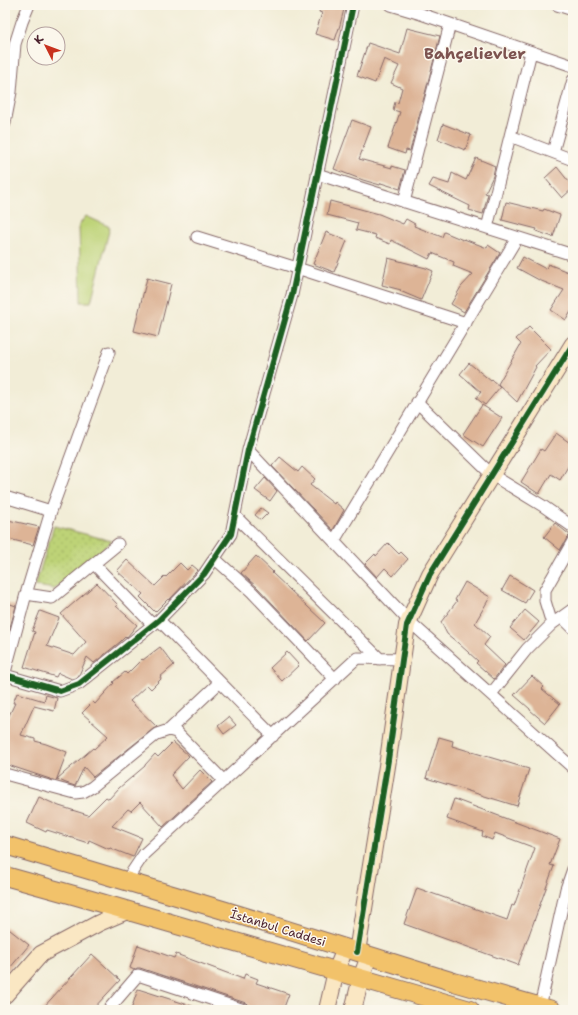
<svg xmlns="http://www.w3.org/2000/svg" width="578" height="1015" font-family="'Shantell Sans',sans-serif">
<defs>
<pattern id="park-dots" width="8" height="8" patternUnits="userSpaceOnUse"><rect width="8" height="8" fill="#bdd377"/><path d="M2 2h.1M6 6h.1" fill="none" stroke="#a4b567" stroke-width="1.8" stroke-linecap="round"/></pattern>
</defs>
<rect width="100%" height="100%" fill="#fbf7ec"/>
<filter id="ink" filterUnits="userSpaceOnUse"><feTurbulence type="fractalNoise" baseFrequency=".025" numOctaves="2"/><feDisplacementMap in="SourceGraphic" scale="8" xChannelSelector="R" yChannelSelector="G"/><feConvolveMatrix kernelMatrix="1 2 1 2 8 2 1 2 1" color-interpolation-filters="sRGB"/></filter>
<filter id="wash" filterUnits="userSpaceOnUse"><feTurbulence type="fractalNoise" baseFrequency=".012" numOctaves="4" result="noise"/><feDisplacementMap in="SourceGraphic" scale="16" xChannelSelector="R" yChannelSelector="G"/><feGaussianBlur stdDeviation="0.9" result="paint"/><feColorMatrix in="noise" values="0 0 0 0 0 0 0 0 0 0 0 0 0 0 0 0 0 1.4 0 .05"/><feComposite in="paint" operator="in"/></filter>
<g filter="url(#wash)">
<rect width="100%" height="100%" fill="#f2edd7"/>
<path fill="#bdd377" stroke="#847951" d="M86 216 110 227 91 302H81L79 225Z"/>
<path fill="url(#park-dots)" stroke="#847951" d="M54 526 112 541 55 589 35 586Z"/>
<g id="blocks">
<path fill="#ddb496" d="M321 5H345L340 25 335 40 315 34 322 13 319 12Z
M407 28 440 36 410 151 406 150 405 154 388 148 400 112 393 110 395 102 398 103 402 88 391 83 399 66 384 59 375 83 357 76 368 43 400 54Z
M352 120 371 127 359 159 392 168V166L405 170 400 189 381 183 380 185 363 180 334 169Z
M443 124 471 135 465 150 438 139Z
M476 158 495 166 493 176 485 193 488 194 483 214 469 210 470 206 429 186 433 179 449 184 452 173 466 180Z
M557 167 573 187V188L562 198 545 178Z
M330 201 379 214 403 224 406 219 415 224 414 226 442 237 444 232 463 240 464 239 487 248 488 245 500 253 464 312 451 304 461 287 473 274 453 266 454 262 432 253 429 259 391 240 390 244 375 238 376 235 356 230 358 223 327 215Z
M506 202 543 211 544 209 560 215 553 237 536 231 537 229 502 220Z
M326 232 347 241 334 272 313 264Z
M523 257 546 269 548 264 573 274V308L566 320 551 310 564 290 539 280 517 268Z
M388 258 426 268 433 271 421 300 400 291 401 290 382 285Z
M147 278 171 284 158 337 134 331Z
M529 327 551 349 535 366 536 367 517 402 498 384 521 344 516 339Z
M469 363 491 381 492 380 500 387 485 405 476 398 481 392 460 374Z
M482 405 502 418 483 447 463 434Z
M556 433 573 445V458L560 480 551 474 539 494 521 482 541 449 544 451Z
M280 457 298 472 302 467 315 479 310 485 334 504 335 502 344 510 333 530 272 466Z
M265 478 277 491 270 501 255 490Z
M261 508 268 513 261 520 255 515Z
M8 520 39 527 33 545 5 538V533Z
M555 523 570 535 567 538 560 550 544 537Z
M388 543 399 554 401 552 408 559 393 576 385 568 377 577 365 564 375 554 376 556Z
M256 556 273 572 272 573 325 623 308 641 257 587 241 573Z
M127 560 155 586 165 576 166 577 180 563 187 570 192 565 198 570 169 600 168 599 155 612 140 597 143 594 117 571Z
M510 576 533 590 525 603 502 590Z
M465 582 490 597 475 623 490 637 484 645 505 665 494 679 476 663 478 661 458 643 447 634 441 622 457 601 455 600Z
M97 583 118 605 116 606 137 625 127 637 126 636 120 642 94 663 87 657 79 675 76 678 72 679 58 673 56 677 24 667 35 632 32 631 40 611 59 618 47 646 74 655 86 642 61 614Z
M5 602 16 606 5 645Z
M525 610 539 622 524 640 510 628Z
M160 647 174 665 160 677 161 679 151 689 147 685 130 701 157 727 153 729 93 777 84 767 75 786 66 783 57 779 93 748 94 749 108 736 82 713 93 702 95 704 114 683 113 682 125 672 127 674 142 659 143 660Z
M287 652 299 665 282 681 270 668Z
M532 676 544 687 542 689 560 704 545 723 530 710V709L514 695Z
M17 693 44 701 46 695 57 698 54 711 34 706 21 735 35 739V741L46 744 67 752 56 781 5 764V724L15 703H13Z
M229 717 236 725 224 734 218 726Z
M439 737 453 741 452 746 529 769 517 806 426 778Z
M173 742 189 756 171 775 182 789 200 770 212 782 163 827 140 802 131 811 128 809 112 826 142 838 133 857 110 848 109 849 89 840 88 843 47 830 46 832 27 823 39 797 59 806 88 815 106 797 109 799 119 788 145 766V765L155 754 158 757Z
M454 799 560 839 550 865 554 866 518 965 404 924 417 888 507 920 512 905 514 906 535 848 495 833 492 840 482 836 483 832 447 819Z
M5 926 29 945 5 974Z
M138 945 174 958 176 954 243 979 245 974 258 979 256 983 289 994 283 1010H251L249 1006 246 1003 140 968H137L134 970 130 968Z
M92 954 120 980 92 1010H41Z
M138 989 198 1008V1010H131Z"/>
</g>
</g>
<g filter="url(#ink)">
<use href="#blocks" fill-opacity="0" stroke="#856767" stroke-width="1"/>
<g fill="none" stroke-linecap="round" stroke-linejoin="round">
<g stroke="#856767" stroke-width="13">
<path id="street" d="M391 5 421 14 573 66
M557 5 573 10
M5 123 11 92 15 44 22 22 29 5
M510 136 573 160
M553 152 573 80
M317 174 573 255
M404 202 450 24
M487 228 531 52
M197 237 297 268 466 323
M417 402 492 475 543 506 573 527
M248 450 409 621 573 768
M5 497 51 511
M235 516 380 659
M334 541C394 440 456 339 517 238
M214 558 252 592 335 679
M94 564 153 625
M26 594 52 598 118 544
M562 617 573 628
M159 620 273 736
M552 624 545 601V590L573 541
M5 672 26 594 51 511 109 352
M5 675 60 691 79 684 159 620 204 574 231 534 248 450 292 295 353 5
M491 694 527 649 552 624 573 609
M169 730 220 682
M5 774 75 793 83 792 92 787 157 734 169 730 176 732 224 781
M126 881 144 854 357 658 402 659
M540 1007 566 889 573 869
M108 1010 138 975 244 1010"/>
</g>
<g stroke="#856767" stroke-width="18">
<path id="secondary" d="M357 952 388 760 407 625 430 574 573 344
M5 995 41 954 99 923 127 911
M327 1010 336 971 345 949
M353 1010 361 978 369 956"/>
</g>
<g stroke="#856767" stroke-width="20">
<path id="primary" d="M5 845 223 910 454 982 552 1010
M5 876 77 896 470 1010"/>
</g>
<use href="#street" stroke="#fff" stroke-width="11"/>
<use href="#secondary" stroke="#fae7c3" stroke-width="16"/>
<use href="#primary" stroke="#f2c26a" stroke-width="18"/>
<g stroke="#fbf7ec" stroke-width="8">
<path id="cycleway" d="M5 675 60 691 79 684 159 620 204 574 231 534 248 450 292 295 353 5
M357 952 388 760 407 625 430 574 573 344"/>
</g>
<use href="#cycleway" stroke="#1b5e20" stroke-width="6"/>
</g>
</g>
<g text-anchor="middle" stroke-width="3" stroke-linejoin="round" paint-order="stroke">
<g font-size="12" fill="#4a1f2b" stroke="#fbf7ec">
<text transform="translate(278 928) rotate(17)" y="4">İstanbul Caddesi</text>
</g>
<g font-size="16" font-weight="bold" fill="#7d5350" stroke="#fbf7ec">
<text x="475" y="59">Bahçelievler</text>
</g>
</g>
<rect width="578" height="1015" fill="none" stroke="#fbf7ec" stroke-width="20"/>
<g transform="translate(46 46) rotate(312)"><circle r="19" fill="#fbf7ec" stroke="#b4a19f"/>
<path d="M0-3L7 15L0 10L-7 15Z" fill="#c8321e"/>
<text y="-6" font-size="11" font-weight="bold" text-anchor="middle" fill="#4a1f2b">K</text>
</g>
</svg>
